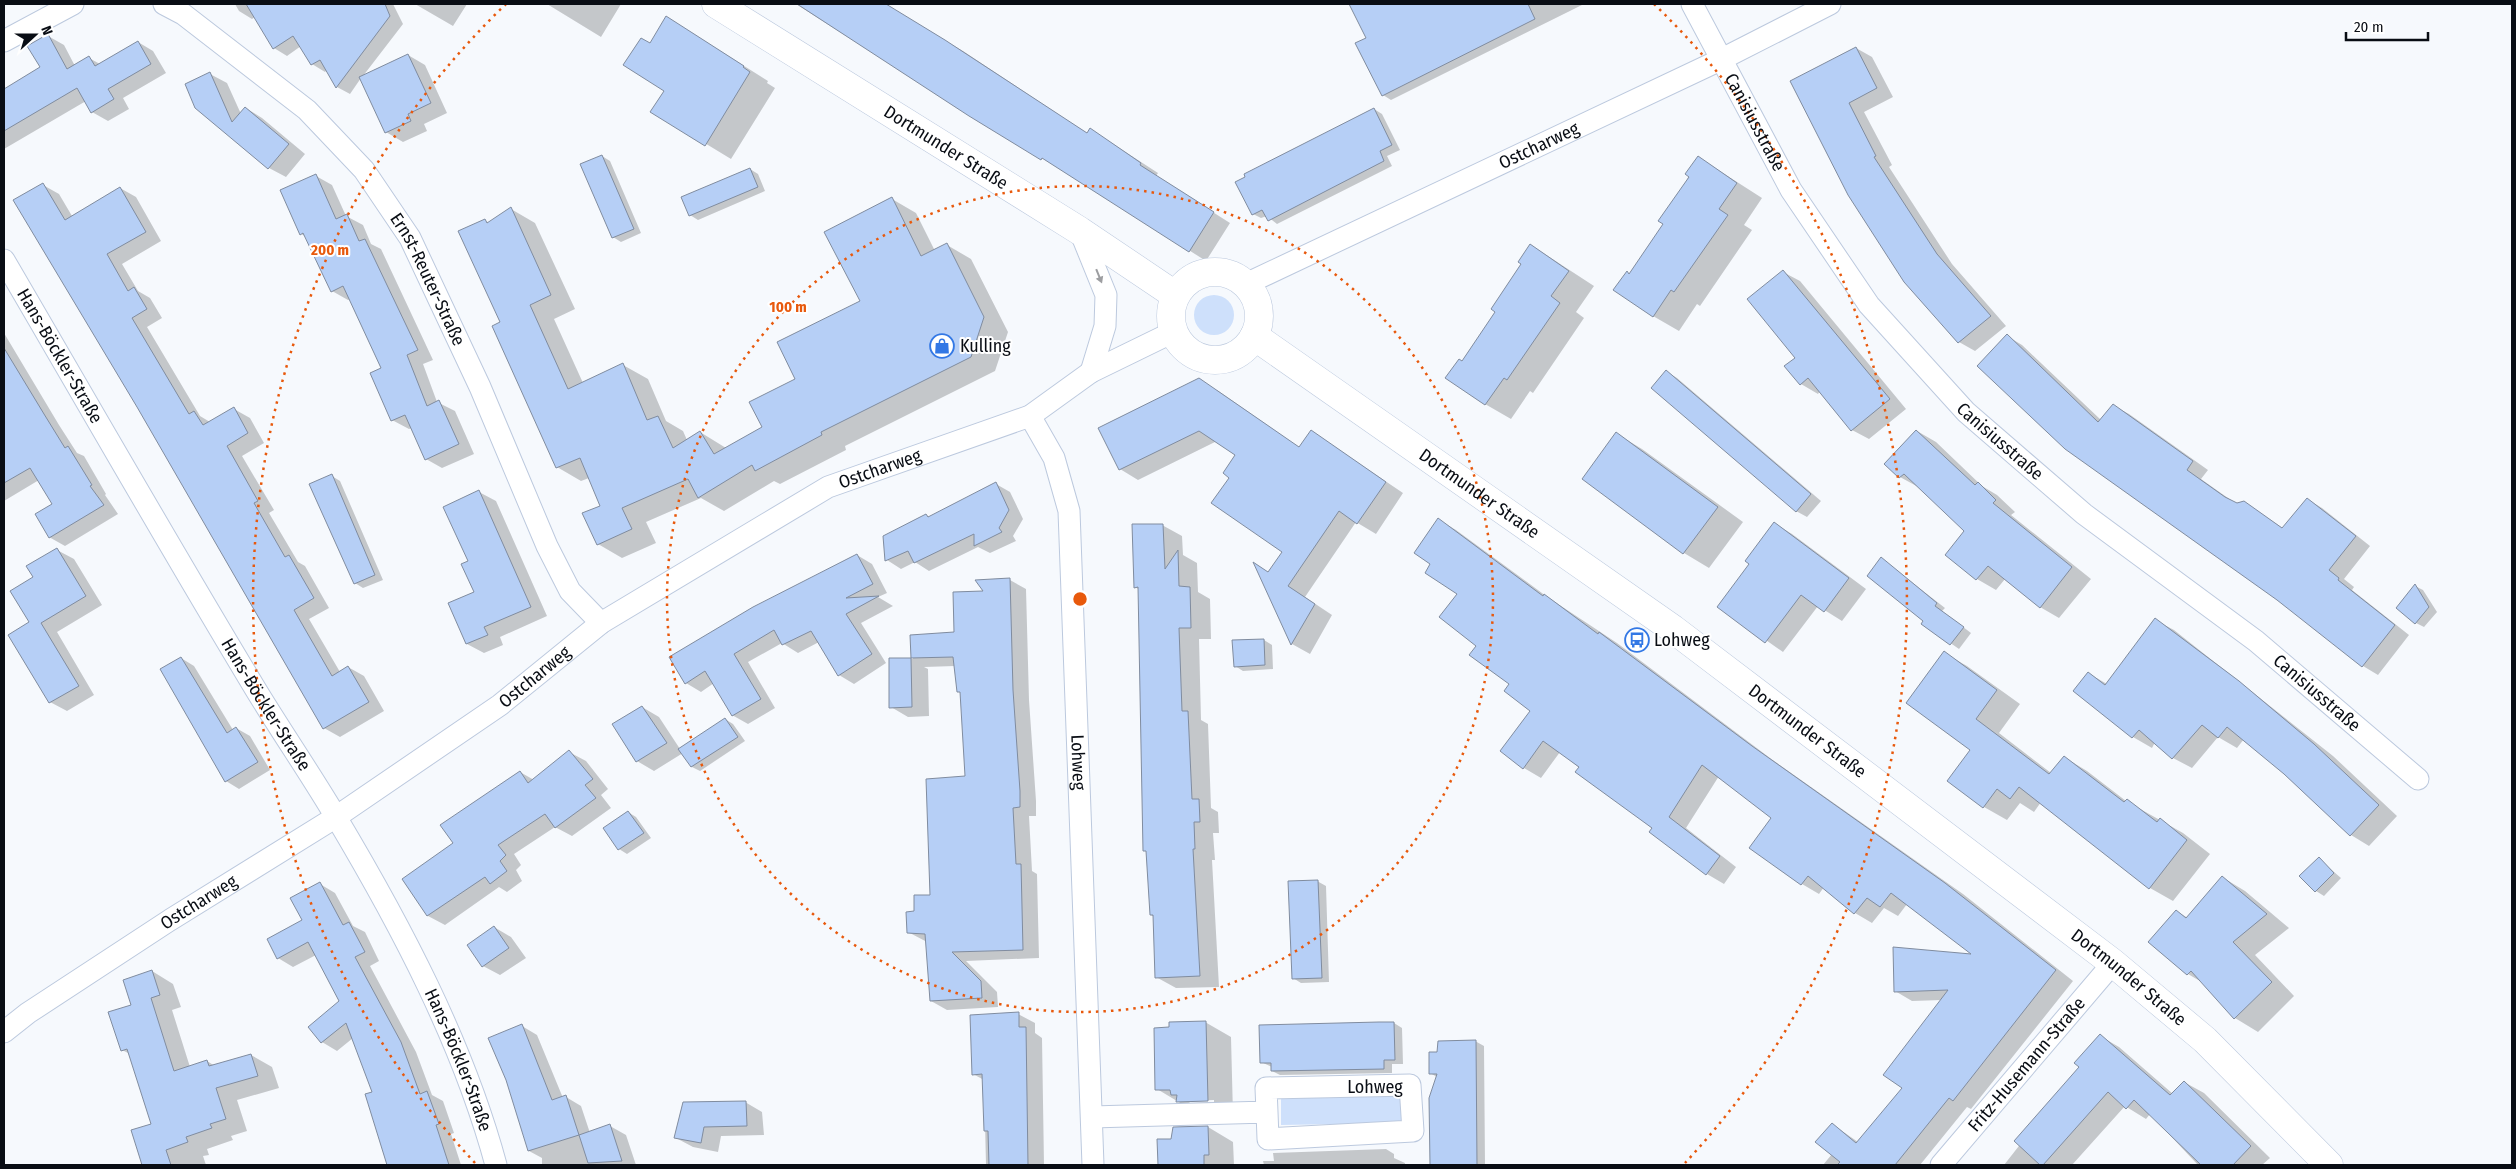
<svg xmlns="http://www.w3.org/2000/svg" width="2516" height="1169" font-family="'Fira Sans Condensed',sans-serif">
<rect width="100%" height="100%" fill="#f6f9fd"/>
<path fill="#cee0fb" d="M1194 315a20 20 0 1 1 40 0a20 20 0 1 1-40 0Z
M1402 1094 1403 1123 1281 1125V1097Z"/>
<path fill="#0003" fill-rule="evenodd" d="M235 4H393L403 24 363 76 408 55 425 65 447 113 424 124 427 131 403 142 386 132 361 78 350 94 337 87 327 70 325 72 312 64 301 46 287 56 274 48 255 17 252 19 239 11Z
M415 4H467L453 26Z
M547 4H621L601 37Z
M796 4H882L963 51 1088 134 1107 140 1158 173 1156 176 1230 223 1206 261 1059 168 970 115Z
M1351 4H1398L1402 13 1421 4H1584L1391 100 1383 95 1367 38Z
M692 33 768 81 767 83 775 88 731 159 652 111 666 90 650 45Z
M48 36 64 45 75 66 89 58 100 64 138 42 153 51 166 73 123 98 129 109 108 121 92 112 86 101 4 149V90L41 68Z
M1856 48 1872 57 1893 97 1864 112 1892 165 1889 167 1952 264 2006 326 1975 351 1959 342 1792 81Z
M210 74 227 83 241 114 246 108 262 118 305 154 286 177 269 168 196 107Z
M1374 109 1382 114 1400 150 1387 156 1392 166 1277 224 1267 216 1261 218 1253 214Z
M602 156 610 161 641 233 621 242 613 237Z
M1698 157 1762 198 1744 225 1752 230 1700 306 1697 304 1679 331 1653 316 1630 275 1665 224Z
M750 169 758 174 765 191 698 220 690 215Z
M316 176 332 185 346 216 363 225 371 244 381 249 433 360 423 364 437 402 455 411 474 454 442 468 426 459 412 428 409 429 392 420 382 369 351 299 348 300 332 291 307 237 301 234Z
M43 185 59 194 72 216 120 188 136 197 161 241 122 264 138 291 150 298 162 318 147 327 200 416 210 422 234 409 250 418 264 443 242 456 274 510 269 513 298 562 305 566 329 608 309 619 340 672 348 667 364 676 384 711 340 737 324 728Z
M892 199 916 213 935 251 947 245 971 259 1008 332 995 371 845 446 846 450 780 484 774 481 724 511 701 498 646 522 656 543 622 558 598 544 602 506 589 478 581 481 557 467 502 323 485 220 489 223 511 209 535 223 575 309 554 319 583 383 623 365 648 379 666 421 683 431 687 440 700 432 726 448 763 428 797 380 861 301Z
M1531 245 1594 286 1576 312 1584 318 1533 393 1530 391 1511 419 1485 404 1462 362 1497 312Z
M1783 272 1800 281 1906 409 1869 439 1852 430 1820 391 1818 394 1801 384Z
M4 333 59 425 77 453 84 456 106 494 105 495 118 514 65 546 49 537 54 504 39 480 4 501V461L16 454 4 433Z
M2007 336 2022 345 2101 420 2114 406 2129 414 2208 470 2201 479 2235 503 2244 502 2284 529 2307 499 2322 508 2370 546 2344 579 2354 587 2352 590 2409 635 2378 675 2363 666 2278 599Z
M1667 372 1677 378 1821 501 1807 517 1796 511Z
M1217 390 1300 448 1311 431 1403 493 1376 534 1356 522 1305 597 1332 615 1310 654 1292 644 1256 565 1269 573 1284 551 1231 477 1237 455 1217 441 1138 480 1120 469Z
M1917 431 1936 442 1982 486 1997 495 2015 512 2011 515 2091 579 2059 618 2040 607 2005 579 1996 590 1977 579 1947 555 1966 531 1920 488 1900 477 1886 464Z
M1617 434 1642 449 1743 522 1709 568 1684 553 1584 479Z
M332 476 340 481 383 580 363 588 355 583Z
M996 484 1010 492 1023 519 1013 536 1016 541 990 553 978 547 929 571 915 562 901 569 887 560 884 537 926 515 930 517Z
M479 492 496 501 547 616 500 637 503 645 484 653 467 644 450 603 475 592 470 561Z
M1439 520 1456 530 1546 596 1617 643 1770 758 1963 894 2073 981 1971 1109 1967 1107 1920 1165H1823L1832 1154V1124L1858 1142 1904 1088 1942 1000 1912 1001 1895 991 1975 955 1907 904 1898 916 1884 908 1872 923 1855 913 1824 887 1819 894 1802 884 1773 818 1719 776 1686 828 1736 867 1724 884 1707 874 1560 752 1541 778 1524 768 1532 711 1478 645 1459 594 1432 564Z
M1774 523 1792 534 1866 589 1842 621 1818 606 1783 652 1719 607 1751 563Z
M1162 525 1182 536 1183 555 1197 563 1198 592 1210 599 1211 639H1199L1201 720 1208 724 1211 808 1218 812 1219 833H1213L1215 860H1212L1219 987 1176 988 1156 977 1154 917 1151 915 1148 852 1144 850 1140 590 1135 587Z
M57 550 74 559 102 605 57 632 94 695 67 711 50 702 31 622 35 578Z
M857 555 872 564 887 593 878 597 893 606 861 623 886 663 854 684 839 675 819 642 798 653 782 643 748 662 775 708 748 724 732 715 714 683 701 692 686 683Z
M1882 559 1945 608 1942 611 1971 633 1959 649 1923 624 1925 620Z
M1010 580 1026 589 1029 700 1036 801V816H1029L1032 871 1037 874 1039 958 966 961 997 992 998 1007 947 1010 931 1001 927 942 908 932 915 913 931 896 966 777 961 693 958 691 955 666 924 667 928 669 929 716 908 717 891 707 890 660 913 659 911 636 956 634 986 592Z
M2415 586 2423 590 2437 612 2424 627 2416 623Z
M2155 620 2174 630 2333 756 2397 816 2369 846 2351 835 2285 773 2244 739 2237 748 2218 737 2192 768 2173 758 2155 742 2152 748 2133 737 2074 691 2088 673 2107 684Z
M1264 640 1272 645 1273 669 1243 671 1235 666Z
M1944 653 1967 666 2020 704 1999 733 2051 773 2064 757 2087 771 2126 801 2183 833 2210 854 2173 901 2150 888 2041 802 2034 812 2020 803 2007 820 1984 807 1972 750Z
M181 658 194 666 233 730 236 728 250 736 270 770 239 789 226 781Z
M642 707 659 717 680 749 725 719 733 724 745 741 700 771 692 767 683 753 654 771 637 761 614 725Z
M569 752 586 761 608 789 601 795 611 808 572 836 555 827 514 854 521 865 516 870 522 881 507 892 499 887 445 925 428 916 403 879 454 843 520 772 534 780Z
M628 812 636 817 651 838 627 854 619 849Z
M2319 859 2341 878 2324 896 2316 891Z
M2222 877 2245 891 2289 928 2255 955 2294 996 2258 1032 2235 1018 2205 984 2188 974 2150 942 2176 911 2188 918Z
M1317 881 1326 886 1329 982 1301 983 1293 978Z
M320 884 335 893 353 926 365 932 379 961 370 966 416 1052 432 1095 443 1101 454 1133 451 1134 461 1165H388L367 1095 374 1092 353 1038 337 1051 322 1042 310 1028 341 1002 316 955 293 967 278 958 304 921Z
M494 927 511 937 526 958 500 975 483 966Z
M152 971 173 984 181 1007 172 1010 190 1067 207 1061 215 1066 251 1055 272 1067 279 1088 237 1100 247 1131 231 1136 233 1140 207 1149 209 1155 203 1156 206 1165H144L133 1131 152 1124 130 1054 122 1050 132 1006Z
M1018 1014 1035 1023V1033L1042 1038 1044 1165H986L984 1080 973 1074Z
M1205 1022 1231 1037 1233 1115 1202 1116 1157 1089ZM1214 1100V1102L1190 1103 1188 1101Z
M1394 1023 1402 1028 1403 1064H1392V1073L1280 1075 1272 1071V1067L1261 1062Z
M522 1026 537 1035 563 1098 566 1097 581 1106 590 1133 610 1126 626 1135 636 1165H542V1158L529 1151Z
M2100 1036 2119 1047 2173 1094 2184 1082 2204 1093 2270 1158 2262 1165H2198L2150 1114 2146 1119 2125 1106 2072 1165H2004L2081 1067Z
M1475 1041 1484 1046 1485 1165H1433L1437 1077 1430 1073 1439 1053Z
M745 1102 762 1112 764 1135 721 1136 718 1152 693 1147 676 1138Z
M1208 1127 1233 1142 1234 1165H1159L1158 1140H1172Z
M1386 1149 1394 1154V1158L1405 1163V1165H1264L1263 1161H1274L1273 1153Z"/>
<path fill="#b6cff6" stroke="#808c9f" d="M246 4H385L390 16 336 88 320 60 311 65 293 36 273 49Z
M797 4H886L945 40 1087 133 1090 128 1141 163 1140 165 1214 212 1189 252 1042 158 1041 160 969 116Z
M1349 4H1528L1535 19 1382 96 1355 43 1366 38Z
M666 16 744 66 743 67 750 72 705 146 650 112 664 91 623 65 641 38 650 43Z
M48 34 67 69 89 56 95 66 138 41 151 64 108 89 114 99 91 113 77 88 4 131V89L40 67 27 46Z
M1856 47 1877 88 1849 103 1876 156 1874 157 1937 254 1991 316 1958 343 1904 282 1848 195 1790 81Z
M408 54 431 103 408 114 411 121 385 133 359 77Z
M210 72 232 122 245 107 289 144 268 169 195 108 185 84Z
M1374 108 1392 145 1380 151 1384 161 1268 221 1262 210 1252 215 1235 182 1245 177 1244 174Z
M602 155 634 229 612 238 580 164Z
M1698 156 1737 183 1719 209 1728 215 1674 292 1671 290 1653 317 1613 290 1627 271 1629 274 1663 224 1658 221 1689 177 1685 174Z
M750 168 758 187 689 216 681 197Z
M316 174 336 219 347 214 359 241 365 239 418 350 407 355 427 406 439 400 459 444 425 460 405 415 391 421 370 373 381 368 343 286 331 292 303 233 300 235 280 190Z
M43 183 65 220 120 187 146 232 107 254 128 291 134 287 147 309 132 318 189 414 194 411 203 425 234 407 248 433 227 446 258 501 254 503 285 557 289 555 314 598 294 610 332 676 348 666 369 702 323 729 137 407 13 200Z
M892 197 921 256 947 243 984 317 971 357 821 432 822 435 755 471 752 465 698 498 688 479 622 508 632 529 597 545 582 513 600 506 580 458 556 468 492 326 500 322 458 231 485 219 487 223 511 207 551 295 530 305 568 389 623 363 647 420 658 416 673 448 700 431 714 454 762 427 749 402 795 379 777 342 860 301 824 232Z
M1530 244 1569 271 1551 296 1560 303 1507 380 1504 378 1485 405 1445 378 1459 359 1462 361 1495 312 1491 309 1521 264 1518 262Z
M1783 270 1890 399 1851 431 1808 378 1800 385 1784 366 1795 358 1747 299Z
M2007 334 2098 422 2113 404 2193 461 2187 470 2225 497 2237 503 2244 501 2282 528 2307 498 2356 536 2329 570 2339 578 2338 580 2395 625 2362 667 2277 600 2065 449 1977 366Z
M4 348 44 414 65 448 68 446 92 485 90 486 104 505 49 538 35 514 52 504 30 468 4 483Z
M1666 370 1811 494 1796 512 1651 388Z
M1199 378 1299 447 1311 430 1386 482 1357 524 1339 511 1288 586 1315 604 1291 645 1253 562 1268 572 1282 552 1211 503 1229 478 1223 473 1235 455 1199 431 1119 470 1098 428Z
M1916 430 1975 485 1978 482 1996 500 1993 503 2072 567 2040 608 1988 566 1976 580 1945 555 1964 531 1904 474 1899 478 1884 464Z
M1616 432 1718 507 1683 554 1582 479Z
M332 474 375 575 354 584 309 484Z
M996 482 1009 510 999 528 1002 532 974 546V534L914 563 908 551 885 561 883 536 926 514 928 517Z
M479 490 531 607 484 627 488 635 466 644 448 603 474 592 461 564 468 561 443 507Z
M1438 518 1543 596 1544 594 1598 634 1599 632 1752 746 1945 883 2056 970 1953 1101 1949 1098 1895 1165H1837L1840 1162 1815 1142 1832 1123 1856 1143 1902 1088 1883 1075 1948 990 1894 992 1893 947 1971 954 1891 893 1880 907 1867 898 1854 914 1808 876 1801 885 1749 848 1771 818 1702 765 1669 817 1720 856 1706 875 1649 832 1652 828 1575 772 1579 767 1543 741 1523 769 1500 751 1530 711 1504 691 1509 684 1469 655 1476 646 1439 617 1457 594 1425 573 1430 564 1414 553Z
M1774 522 1849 578 1824 612 1801 595 1765 643 1717 607 1749 564 1745 561Z
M1132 524H1163L1165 569 1178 550 1179 586 1190 587 1191 628H1179L1182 711H1188L1192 799H1199L1200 822H1194L1195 849H1193L1200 976 1155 978 1153 915H1150L1146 851H1143L1138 587 1134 588Z
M57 548 86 596 41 623 79 686 49 703 8 635 29 622 10 591 33 577 26 566Z
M857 554 873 584 846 598 879 596 846 614 872 654 838 676 811 631 782 645 774 630 734 654 761 699 732 716 705 671 685 684 669 657 753 607Z
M1881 557 1937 603 1935 606 1964 627 1950 645 1921 624 1923 621 1867 576Z
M1010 578 1013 690 1020 791V807L1013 808 1016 864H1021L1023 950 952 952 981 981 982 998 930 1001 925 934 907 933 906 912 914 911V895H930L926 779 965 776 960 692H957L953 657 911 658 910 635 954 632 953 592 983 591 975 580Z
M2415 584 2429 607 2415 624 2396 608Z
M2155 618 2239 681 2314 744 2379 805 2350 836 2284 774 2227 727 2218 738 2202 725 2172 759 2139 730 2132 738 2073 691 2088 672 2105 685Z
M1264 639 1265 665 1234 667 1232 640Z
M1944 651 1997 690 1976 719 2049 774 2064 756 2124 802 2127 799 2157 822 2160 818 2187 840 2149 889 2019 787 2010 799 1997 789 1983 808 1947 781 1970 750 1906 703Z
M181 657 227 733 236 727 258 762 225 782 160 669Z
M889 658H911L912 707 889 708Z
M642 706 667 743 636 762 612 724Z
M725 718 738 737 691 767 678 749Z
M569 750 593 779 585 785 596 798 555 828 545 814 498 845 506 855 500 861 507 871 490 884 485 877 427 916 402 879 453 843 440 825 520 771 528 783Z
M628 811 644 833 618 850 603 828Z
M2319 857 2334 873 2315 892 2299 876Z
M2222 876 2267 914 2233 942 2272 982 2234 1019 2191 971 2187 975 2148 942 2176 910 2186 918Z
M1318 880 1322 978 1292 979 1288 881Z
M320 882 343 925 349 922 365 952 355 957 401 1042 420 1094 427 1091 439 1124 436 1125 449 1165H387L365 1094 372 1092 346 1023 321 1043 308 1027 339 1001 308 942 277 959 267 939 302 920 290 898Z
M494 926 509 948 482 967 467 945Z
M152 970 160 995 151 998 174 1071 207 1060 209 1066 251 1054 258 1076 216 1088 226 1119 210 1124 212 1128 186 1137 188 1142 166 1150 171 1165H142L131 1130 151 1124 127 1049 121 1051 108 1012 131 1005 123 980Z
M1019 1012V1027H1026L1028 1165H989L988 1131H984L982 1074 972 1075 970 1015Z
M1206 1021 1208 1101 1176 1102 1177 1095H1171L1170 1090H1155L1154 1028 1169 1027V1022Z
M1379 1022H1394L1395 1060H1384V1069L1271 1071V1063H1260L1259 1025Z
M522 1024 552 1100 566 1095 579 1135 528 1151 506 1080 488 1038Z
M2100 1034 2170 1095 2184 1081 2251 1146 2233 1165H2201L2134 1100 2126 1109 2108 1092 2043 1165H2040L2014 1141 2079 1067 2074 1063Z
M1476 1040 1477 1165H1430L1429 1098 1437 1074H1429V1052H1437L1438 1041Z
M746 1101 747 1126 704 1127 701 1143 674 1138 683 1102Z
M610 1124 622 1161 588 1163 579 1135Z
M1208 1126 1209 1155H1204V1165H1158L1157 1139H1171L1173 1127Z"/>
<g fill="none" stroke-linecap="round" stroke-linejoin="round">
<g stroke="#bcc9de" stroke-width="23">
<g id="street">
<path id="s1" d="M164 4 183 14 307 110 364 170 410 238 480 387 547 546 570 591 601 623"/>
<path id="s2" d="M1692 4 1791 190 1869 305 1966 412 2084 514 2256 641 2418 779"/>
<path d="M4 41 73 4"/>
<path d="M1080 231 1106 295 1105 326 1091 372"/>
<path id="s3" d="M4 260C87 402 168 544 253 685 280 730 310 773 336 817 401 926 463 1043 496 1165"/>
<path id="s4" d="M1246 284 1720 60 1830 4"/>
<path id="s5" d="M1030 416 1054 458 1069 511 1093 1165"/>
<path id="s6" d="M4 1032 28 1013 170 920 336 817 500 705 601 623 828 487 1030 416 1091 372 1173 332"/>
<path d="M1092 1117 1267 1112 1268 1139 1413 1131 1410 1085 1266 1088 1267 1112"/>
<path id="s7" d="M1941 1165 2113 963"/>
</g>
</g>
<g stroke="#bcc9de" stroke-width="29">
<g id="secondary">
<path id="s8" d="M716 4 1080 231 1175 295"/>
<circle cx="1215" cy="316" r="44"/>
<path id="s9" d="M1254 336 1673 629 2113 963 2205 1040 2329 1165"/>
</g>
</g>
<use href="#street" stroke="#fff" stroke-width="21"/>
<use href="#secondary" stroke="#fff" stroke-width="28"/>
</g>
<defs><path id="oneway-solid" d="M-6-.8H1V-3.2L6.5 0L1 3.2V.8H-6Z" transform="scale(1.25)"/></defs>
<use fill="#9d9ea1" href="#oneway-solid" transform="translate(1099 276) rotate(68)"/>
<g fill="none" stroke="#e8590c" stroke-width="2.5" stroke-dasharray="2.5 5">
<circle cx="1080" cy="599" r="413"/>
<path d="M475 1163A827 827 0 0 1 506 4M1654 4A827 827 0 0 1 1685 1163"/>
</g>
<defs>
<g id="shop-ring" transform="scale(1.25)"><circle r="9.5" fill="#fff" stroke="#3378e5" stroke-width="1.5"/><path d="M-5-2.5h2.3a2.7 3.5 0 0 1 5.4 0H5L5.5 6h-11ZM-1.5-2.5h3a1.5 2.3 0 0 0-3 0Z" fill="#3378e5"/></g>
<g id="bus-ring" transform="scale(1.25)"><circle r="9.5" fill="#fff" stroke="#3378e5" stroke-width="1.5"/><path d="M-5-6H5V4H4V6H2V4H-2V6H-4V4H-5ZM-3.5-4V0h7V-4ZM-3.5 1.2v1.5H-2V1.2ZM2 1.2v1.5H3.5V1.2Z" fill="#3378e5"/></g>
</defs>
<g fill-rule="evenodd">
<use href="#shop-ring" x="942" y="346"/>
<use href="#bus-ring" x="1637" y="640"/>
</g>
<g text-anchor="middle" stroke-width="4" stroke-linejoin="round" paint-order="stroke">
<g font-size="18" fill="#090d14" stroke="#fff">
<text dy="6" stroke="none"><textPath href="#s2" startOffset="134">Canisiusstraße</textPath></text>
<text dy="6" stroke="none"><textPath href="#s4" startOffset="324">Ostcharweg</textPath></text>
<text dy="6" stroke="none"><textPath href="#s8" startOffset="271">Dortmunder Straße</textPath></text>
<text dy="6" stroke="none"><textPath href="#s1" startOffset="388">Ernst-Reuter-Straße</textPath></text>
<text dy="6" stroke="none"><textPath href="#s3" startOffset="111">Hans-Böckler-Straße</textPath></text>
<text dy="6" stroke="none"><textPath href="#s2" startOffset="539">Canisiusstraße</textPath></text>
<text dy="6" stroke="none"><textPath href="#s6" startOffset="1044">Ostcharweg</textPath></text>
<text dy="6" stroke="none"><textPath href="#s9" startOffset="275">Dortmunder Straße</textPath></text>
<text dy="6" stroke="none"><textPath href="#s6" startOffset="639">Ostcharweg</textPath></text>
<text dy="6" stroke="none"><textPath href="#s2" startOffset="944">Canisiusstraße</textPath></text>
<text dy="6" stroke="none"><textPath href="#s3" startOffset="516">Hans-Böckler-Straße</textPath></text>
<text dy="6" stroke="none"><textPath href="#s9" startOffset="680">Dortmunder Straße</textPath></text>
<text dy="6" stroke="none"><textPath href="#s5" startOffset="355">Lohweg</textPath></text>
<text dy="6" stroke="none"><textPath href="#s6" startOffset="234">Ostcharweg</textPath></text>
<text dy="6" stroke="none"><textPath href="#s9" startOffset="1085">Dortmunder Straße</textPath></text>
<text dy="6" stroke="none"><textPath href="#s3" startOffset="921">Hans-Böckler-Straße</textPath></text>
<text dy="6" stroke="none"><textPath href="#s7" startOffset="132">Fritz-Husemann-Straße</textPath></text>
<text x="1375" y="1093">Lohweg</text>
</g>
<g font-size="18" fill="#090d14" stroke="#fff" text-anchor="start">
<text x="960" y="352">Kulling</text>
<text x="1654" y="646">Lohweg</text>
</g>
</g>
<circle cx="1080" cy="599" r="8" fill="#e8590c" stroke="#fff" stroke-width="2.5"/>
<g font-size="15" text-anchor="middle" font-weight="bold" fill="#e8590c" stroke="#fff" stroke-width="4" stroke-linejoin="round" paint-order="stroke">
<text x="330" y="255">200 m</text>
<text x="788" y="312">100 m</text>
</g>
<rect width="2516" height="1169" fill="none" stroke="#090d14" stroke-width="10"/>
<g transform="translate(35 35) rotate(69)" stroke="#ffffff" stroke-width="4" paint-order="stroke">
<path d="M0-4L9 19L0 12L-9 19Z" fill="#090d14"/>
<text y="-8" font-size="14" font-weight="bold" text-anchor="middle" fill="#090d14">N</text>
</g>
<path d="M2346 32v8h82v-8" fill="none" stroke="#090d14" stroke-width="2.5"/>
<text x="2354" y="32" font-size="15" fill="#090d14" stroke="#ffffff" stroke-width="4" paint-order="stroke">20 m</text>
</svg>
